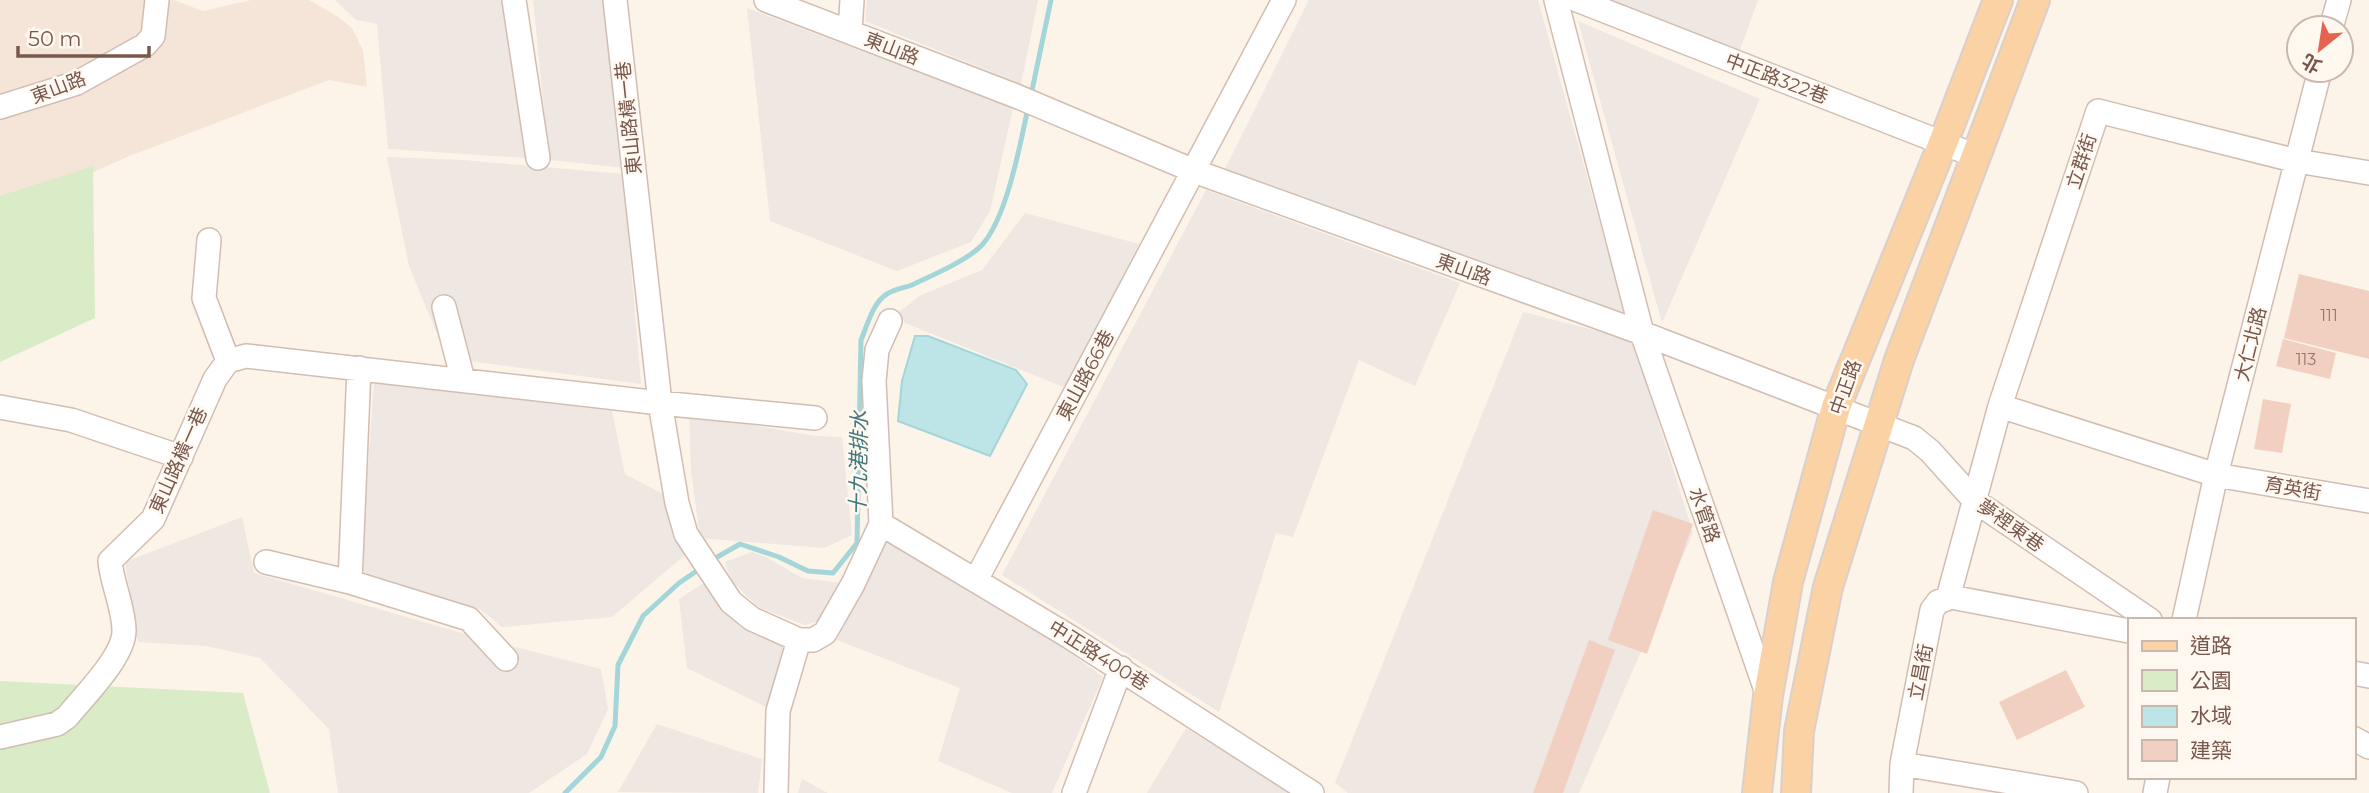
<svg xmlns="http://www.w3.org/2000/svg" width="2369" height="793" font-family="Montserrat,'Noto Sans TC',sans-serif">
<rect width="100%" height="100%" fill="#fdf4e9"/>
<path fill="#f5e5d8" d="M0 0H174L203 11 251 0H309L337 16 352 28 363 50 367 87 329 80 127 157 0 214Z"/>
<path fill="#eee7e2" d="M335 0H502L526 158 388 149 377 24 356 20Z
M533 0H605L626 168 549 160Z
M867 0H1038L1021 84 865 21Z
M1309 0H1538L1625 314 1225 169Z
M1603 0H1758L1740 50Z
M747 8 1013 108 990 211 971 242 897 271 770 221Z
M1578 21 1760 99 1662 323Z
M387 157 463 160 623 174 641 384 447 358 409 266Z
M1206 190 1460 283 1415 386 1359 360 1293 537 1276 533 1219 712 1002 575Z
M1025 213 1139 244 1066 388 905 323 899 312 921 295 982 270Z
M1523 312 1633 340 1693 533 1579 793H1348L1335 783Z
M374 382 612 411 625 474 663 494 685 555 612 617 502 627 481 610 366 573 361 568Z
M689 414 815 436 842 437 852 535 824 548 700 538 691 470Z
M242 517 254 573 472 636 601 669 608 709 587 754 529 793H338L329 729 260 658 206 646 138 642 125 562Z
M887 542 1067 650 1103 677 1052 793H1012L938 761 960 688 837 640Z
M752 552 766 557 802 578 841 583 823 620 805 625 758 607 730 579 725 562Z
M705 582 742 628 784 646 768 708 687 668 679 599Z
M657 724 762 759 758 793 618 792Z
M1186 728 1290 793H1147Z
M802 779 828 793H798Z"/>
<path fill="#d9ebc7" d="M93 166 95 318 0 362V196Z
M0 681 243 693 270 793H0Z"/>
<path fill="#bde5e7" stroke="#a3d5d9" stroke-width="2" d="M915 336H928L1016 370 1027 384 990 456 898 421 902 381Z"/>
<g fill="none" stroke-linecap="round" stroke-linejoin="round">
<path stroke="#a3d5d9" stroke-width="5" d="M1031 95 1051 0
M712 560 740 544 779 557 808 571 833 573 857 543 861 340C867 326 873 302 887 294 894 289 904 288 912 285 931 276 968 260 982 245 1007 217 1020 145 1028 108
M565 793 601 757 615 726 618 665 643 616 679 583 701 568"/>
</g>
<path fill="#f2d0c1" d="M2299 274 2369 291V359L2284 338Z
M2283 339 2336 353 2330 379 2276 366Z
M2263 399 2291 404 2282 453 2254 449Z
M1653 510 1693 524 1647 654 1608 640Z
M1589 640 1615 650 1563 793H1533Z
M2066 670 2085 707 2017 740 1999 702Z"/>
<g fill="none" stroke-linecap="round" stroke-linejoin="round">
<g stroke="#d2bdb1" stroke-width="26">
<path id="minor" d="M514 0 538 158
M615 0 660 403 677 503 686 534 731 602 752 619 799 640H813L825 633 853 584 881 524 874 381 877 350 890 321
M766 0 1016 96 1194 171 1642 333 1914 438 1930 451 1975 501 2150 620
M1556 0 1642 333 1768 696
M1577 0 1976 156
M2331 28 2339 0
M850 31 852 0
M0 107 77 83 145 45 153 36 157 0
M209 240 204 298 228 361
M444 307 463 380
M2000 406 2216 475 2369 501
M0 407 71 420 181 457
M881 524 1070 637 1312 793
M266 562 350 582 469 619 506 659
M976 580 1284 0
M350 582 359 368
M1948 598 2000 406 2098 111 2297 161 2369 173
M2184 620 2216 475 2320 70
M2353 673 2369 676
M0 737 57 724 67 717C83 697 124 657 124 631 124 608 112 584 110 561L153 519 215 379 228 361 246 356 660 403 815 418
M2353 738 2369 747
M776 793 778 711 799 640
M1074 793 1121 668
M1901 793 1902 764
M2076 793 1902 764 1932 610 1938 602 1951 597 2129 631
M2155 793 2158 777"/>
</g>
<g stroke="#d9d0cd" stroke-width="32">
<path id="major" d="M1757 793 1768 696 1788 582 1836 407 1943 143 1998 0
M1796 793 1799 731 1828 587 1899 360 2035 0"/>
</g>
<use href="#minor" stroke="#fff" stroke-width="23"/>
<use href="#major" stroke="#fbd2a3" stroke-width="28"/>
</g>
<g text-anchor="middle" stroke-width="5" stroke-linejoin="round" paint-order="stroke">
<g font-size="16" fill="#967669">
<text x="2329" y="321">111</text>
<text x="2306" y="365">113</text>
</g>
<g font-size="19" fill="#78584c" stroke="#fff8f0">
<text transform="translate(892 48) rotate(21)" y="7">東山路</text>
<text transform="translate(1777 78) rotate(21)" y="7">中正路322巷</text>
<text transform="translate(58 87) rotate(-21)" y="7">東山路</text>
<text transform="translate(628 118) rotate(-96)" y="7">東山路橫一巷</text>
<text transform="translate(2081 161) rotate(-72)" y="7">立群街</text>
<text transform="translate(1464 269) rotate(20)" y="7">東山路</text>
<text transform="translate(2250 344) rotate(-76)" y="7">大仁北路</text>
<text transform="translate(1085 375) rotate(-62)" y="7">東山路66巷</text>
<text transform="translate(1845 387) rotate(-70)" y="7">中正路</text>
<text transform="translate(178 460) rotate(-66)" y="7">東山路橫一巷</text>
<text transform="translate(2293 488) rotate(10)" y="7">育英街</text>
<text transform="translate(1705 515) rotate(71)" y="7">水管路</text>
<text transform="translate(2011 525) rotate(35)" y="7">夢裡東巷</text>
<text transform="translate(1099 655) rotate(32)" y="7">中正路400巷</text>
<text transform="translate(1920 672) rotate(-79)" y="7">立昌街</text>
</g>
<g font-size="21" font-style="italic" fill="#3f787d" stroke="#fff8f0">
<text transform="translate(859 463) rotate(-89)" y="7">十九港排水</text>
</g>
</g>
<rect x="2128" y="618" width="228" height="161" fill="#fff8f0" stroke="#c9b8ae" stroke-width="2"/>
<rect x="2142" y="641" width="35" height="10" fill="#fbd2a3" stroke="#c9b8ae" stroke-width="2"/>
<text x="2190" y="653" font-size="21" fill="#78584c">道路</text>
<rect x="2142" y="670" width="35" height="21" fill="#d9ebc7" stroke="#c9b8ae" stroke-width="2"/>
<text x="2190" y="688" font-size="21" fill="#78584c">公園</text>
<rect x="2142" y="706" width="35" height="21" fill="#bde5e7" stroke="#c9b8ae" stroke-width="2"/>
<text x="2190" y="723" font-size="21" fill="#78584c">水域</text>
<rect x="2142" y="740" width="35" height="21" fill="#f2d0c1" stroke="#c9b8ae" stroke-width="2"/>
<text x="2190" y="758" font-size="21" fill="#78584c">建築</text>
<g transform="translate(2320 49) rotate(210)"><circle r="33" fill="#fff8f0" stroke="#c9b8ae" stroke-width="2"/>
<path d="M0-5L12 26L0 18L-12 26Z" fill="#e6644f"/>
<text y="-10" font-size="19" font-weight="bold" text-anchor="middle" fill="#78584c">北</text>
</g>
<path d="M18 46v10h131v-10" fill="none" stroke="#78584c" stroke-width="3.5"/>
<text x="28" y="46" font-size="21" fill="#78584c" stroke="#fff8f0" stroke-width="5" paint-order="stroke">50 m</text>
</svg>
